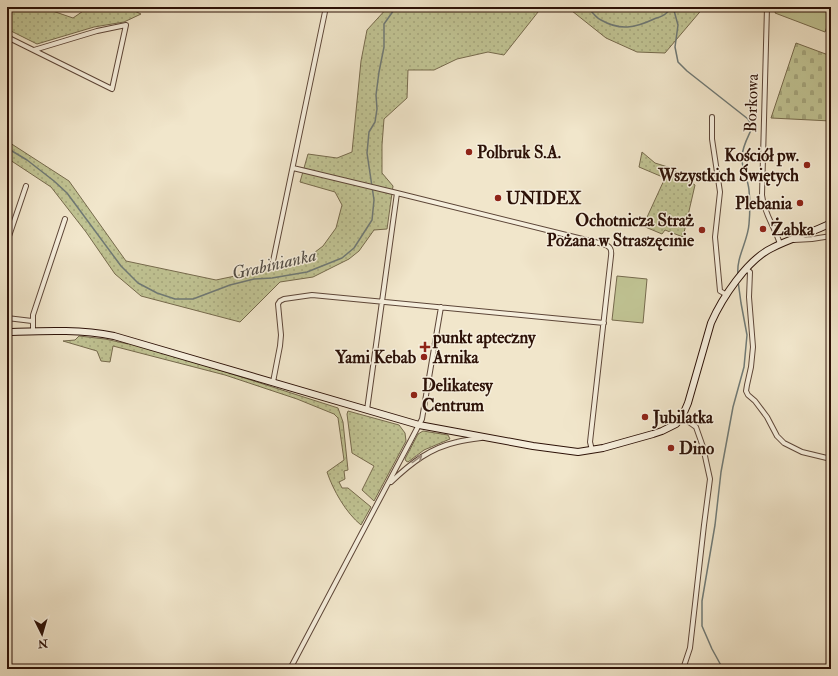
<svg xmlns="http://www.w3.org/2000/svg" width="838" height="676" font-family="'IM FELL Double Pica',serif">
<defs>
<pattern id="grass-dots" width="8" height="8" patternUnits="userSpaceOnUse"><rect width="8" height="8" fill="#c0c393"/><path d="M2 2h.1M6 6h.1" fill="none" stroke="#a5a67d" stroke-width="1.8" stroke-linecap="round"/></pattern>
<pattern id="cemetery-stones" width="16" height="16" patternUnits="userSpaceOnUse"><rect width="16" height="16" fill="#c0c393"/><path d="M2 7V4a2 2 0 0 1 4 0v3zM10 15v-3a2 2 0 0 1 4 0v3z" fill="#a5a67d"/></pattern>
</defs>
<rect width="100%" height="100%" fill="#f1e6cb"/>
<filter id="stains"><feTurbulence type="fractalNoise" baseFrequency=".005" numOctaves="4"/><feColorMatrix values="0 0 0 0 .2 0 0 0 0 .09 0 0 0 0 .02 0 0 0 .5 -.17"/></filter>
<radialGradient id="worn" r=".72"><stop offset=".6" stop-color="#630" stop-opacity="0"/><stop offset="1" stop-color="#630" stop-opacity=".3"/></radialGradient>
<path fill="url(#grass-dots)" stroke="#766a4d" d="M7 7H41L73 18 89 7H126L141 14 124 22 94 27 37 44 7 29Z
M388 7H542L504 55 488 52 457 59 434 70H408L407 98 384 119 382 145V173L393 186 387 229 374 230 359 251 349 259 313 277 280 282 240 322 141 296 115 274 86 232 51 187 7 158V141L69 181 126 261 216 280 302 262 323 246 336 228 342 205 335 192 300 182 308 154 337 158 352 152 361 61 367 30Z
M567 7H704L665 53 637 52 606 38Z
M642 152 655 163 671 168 695 185 683 237 665 230 662 234 643 226 665 178 639 167Z
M79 336 105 339 128 344 129 343 207 366 338 408 343 422 348 470 344 471 345 479 339 482 342 488H348L371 507 361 525C346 513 333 490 327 472L344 460 338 418 334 414 297 399 225 375 113 346 110 362 101 361 97 351 63 341 75 340Z
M348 411 399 425 405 433 406 441 374 501 362 490 374 466 352 453 347 414Z
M423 431 448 435 450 439 424 450 408 462 406 461 405 459 418 434Z"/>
<path fill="url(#cemetery-stones)" stroke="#766a4d" d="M796 43 831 56V121L771 118Z"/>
<path fill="#c0c393" stroke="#766a4d" d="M777 7H831V16L825 32 775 13Z
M617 276 647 279 643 323 612 320Z"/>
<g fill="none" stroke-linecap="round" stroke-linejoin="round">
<path stroke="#6f7975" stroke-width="1.5" d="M588 7C591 11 596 18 601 20 620 31 635 28 654 19 662 16 667 15 671 7
M673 7 678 25 675 47 678 62 687 71 748 119 752 128C748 137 742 147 742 157 741 168 748 178 749 190 750 200 750 213 749 224 748 241 736 257 738 275
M7 148 27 160 54 181 67 193 121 266 138 283 157 293 175 299H193L230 285 254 279 272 278 307 272 342 258 354 248 372 220 374 200 367 153 369 132 375 122 377 109 376 95 379 72 384 47V24L396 7
M723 669 712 649 702 626V601L715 525 721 472 733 407 744 367 747 335 741 303 738 281"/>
<g stroke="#5d4638" stroke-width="6">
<path id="street" d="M767 7 762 195C764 214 775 227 780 244
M7 37 112 89 126 25 97 31 34 50
M712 117V139L720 192 715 237 720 291 727 295
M293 168 397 193 367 410
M397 193 603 244C610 246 612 249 611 256L590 442 592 450
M794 240 812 239 831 236
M7 242 26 186
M272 266 326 7
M746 269 750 272 749 297 753 347 751 367 747 385 746 391 748 395 755 401 767 417 777 436 784 443 802 452 831 459
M7 318 32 321
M33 331V315L65 219
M273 382 280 346 281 335 278 304 280 301 284 299 312 295 604 323
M682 417 696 427 703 447 710 479 704 525 690 648 683 669
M391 482C411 463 430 448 457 442 465 440 473 439 481 438
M290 669 422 419 441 307"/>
</g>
<g stroke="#2c1107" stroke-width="8">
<path id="secondary" d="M7 332C43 331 78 329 114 336L419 425 533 446 578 452 603 448 653 434 662 431 676 424 682 417 688 403 711 323C722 298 747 260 772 248 791 238 812 233 831 223"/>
</g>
<use href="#street" stroke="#f6efdd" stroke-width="4"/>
<use href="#secondary" stroke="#f6efdd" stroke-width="6"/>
</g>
<defs><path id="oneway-shaft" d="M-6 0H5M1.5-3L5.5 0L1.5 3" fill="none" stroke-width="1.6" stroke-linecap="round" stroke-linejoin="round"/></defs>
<use stroke="#9b8b7d" href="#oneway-shaft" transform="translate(417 459) rotate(-36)"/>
<g fill="#8f2418" stroke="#f6efdd" stroke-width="1.5">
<circle cx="469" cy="152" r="4"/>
<circle cx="807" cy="165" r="4"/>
<circle cx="498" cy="198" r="4"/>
<circle cx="800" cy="203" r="4"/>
<circle cx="763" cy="229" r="4"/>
<circle cx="702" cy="230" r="4"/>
<path d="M423 341h4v4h4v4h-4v4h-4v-4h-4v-4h4z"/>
<circle cx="424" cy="357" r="4"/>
<circle cx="414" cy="395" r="4"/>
<circle cx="645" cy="417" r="4"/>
<circle cx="671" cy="448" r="4"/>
</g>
<g text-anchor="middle" stroke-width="3" stroke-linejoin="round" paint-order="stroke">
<g font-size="17" fill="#2c1107" stroke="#f6efdd">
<text transform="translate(751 103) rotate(-88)" y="6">Borkowa</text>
</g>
<g font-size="17" font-weight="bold" fill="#2c1107" stroke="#f6efdd" text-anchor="start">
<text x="477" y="158">Polbruk S.A.</text>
<text x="799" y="161" text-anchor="end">Kościół pw.<tspan x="799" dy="20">Wszystkich Świętych</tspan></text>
<text x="506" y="204">UNIDEX</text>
<text x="792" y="209" text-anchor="end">Plebania</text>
<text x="694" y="226" text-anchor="end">Ochotnicza Straż<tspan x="694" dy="20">Pożana w Straszęcinie</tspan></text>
<text x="771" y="235">Żabka</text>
<text x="433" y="343">punkt apteczny<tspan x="433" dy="20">Arnika</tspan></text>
<text x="416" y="363" text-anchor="end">Yami Kebab</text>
<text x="422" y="391">Delikatesy<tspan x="422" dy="20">Centrum</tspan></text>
<text x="653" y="423">Jubilatka</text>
<text x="679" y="454">Dino</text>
</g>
<g font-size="18" font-style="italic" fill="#534e47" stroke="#f6efdd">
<text transform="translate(274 264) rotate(-13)" y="6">Grabinianka</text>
</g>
</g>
<rect width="838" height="676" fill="none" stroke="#f1e6cb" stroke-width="24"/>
<rect x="8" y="8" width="822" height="660" fill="none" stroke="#2c1107" stroke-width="2"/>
<rect x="12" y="12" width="814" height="652" fill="none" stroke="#2c1107"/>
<g transform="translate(42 634) rotate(175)" stroke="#f6efdd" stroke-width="3" paint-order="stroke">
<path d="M0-3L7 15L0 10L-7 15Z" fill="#2c1107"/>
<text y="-6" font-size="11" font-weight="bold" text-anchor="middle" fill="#2c1107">N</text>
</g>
<rect width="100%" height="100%" filter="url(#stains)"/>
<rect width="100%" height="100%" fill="url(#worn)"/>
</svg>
